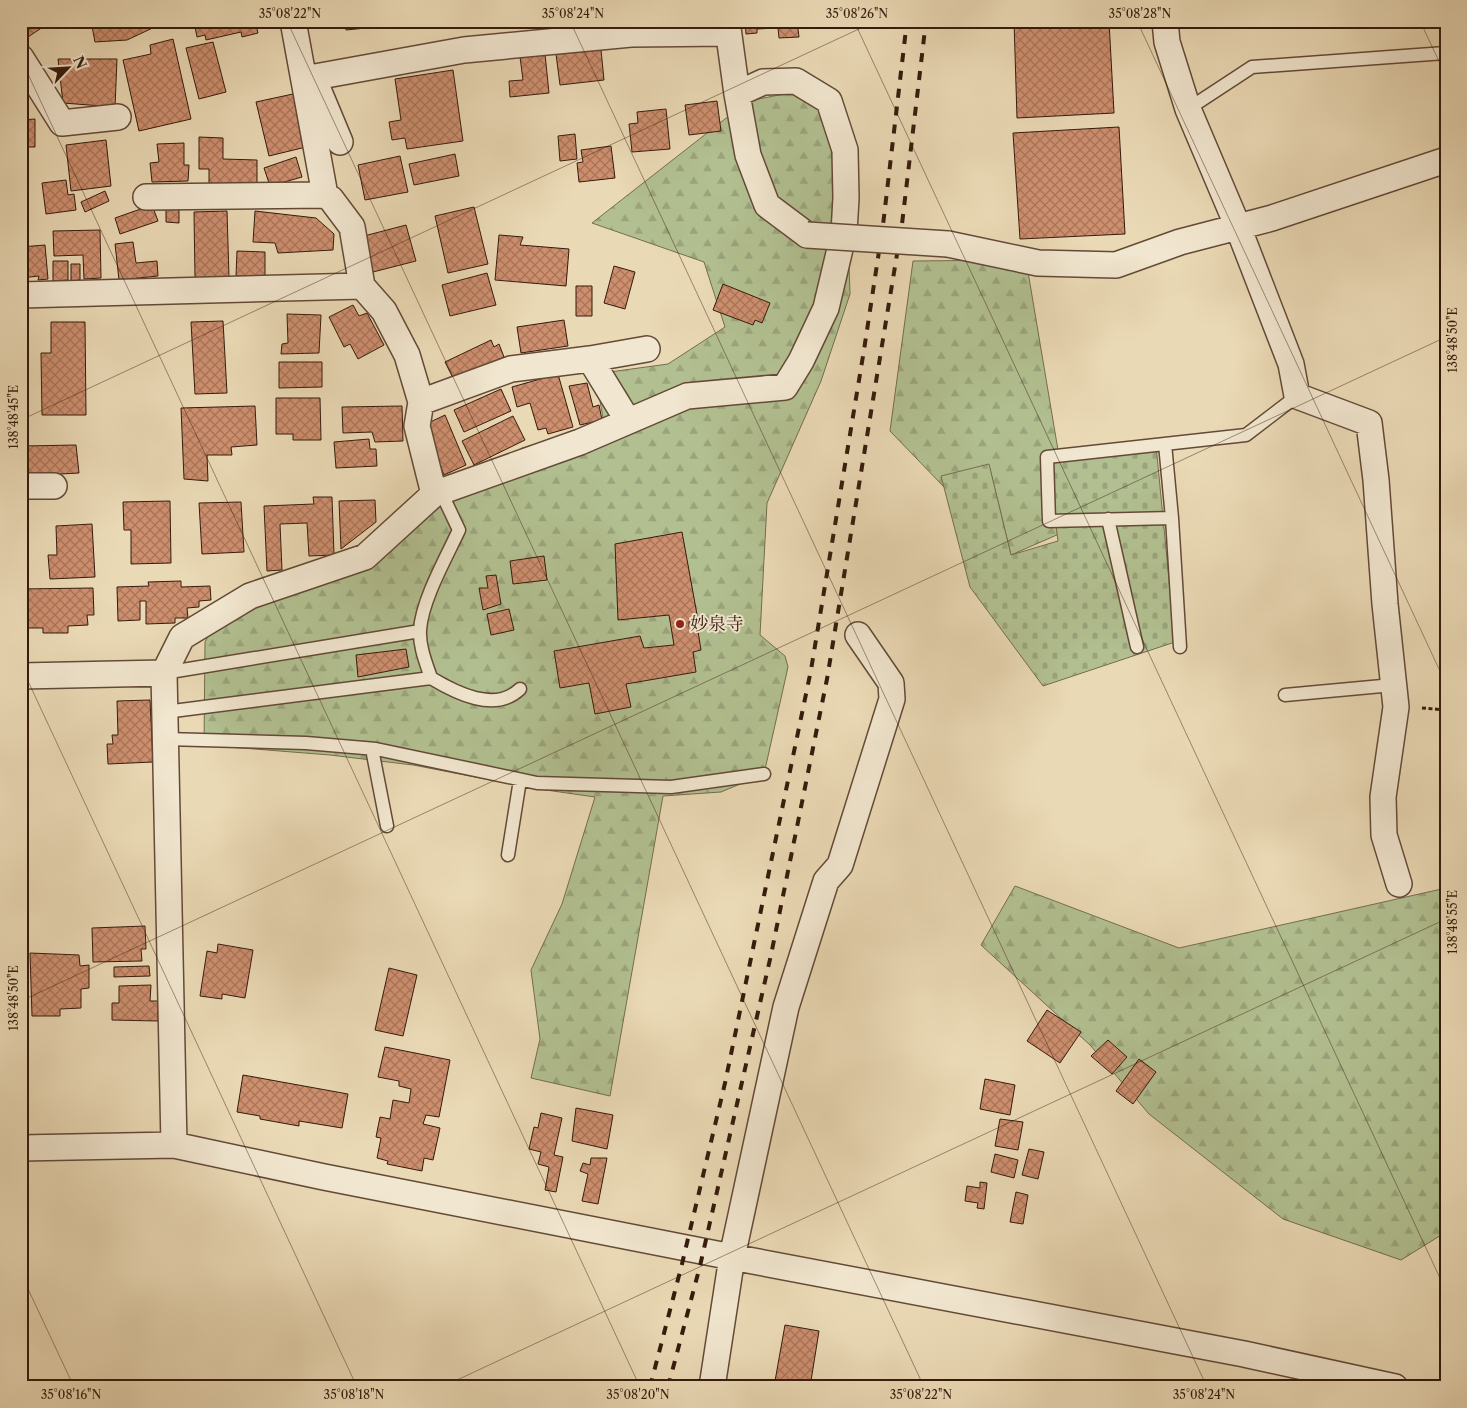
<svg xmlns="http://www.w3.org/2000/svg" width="1467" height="1408" font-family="'Libre Caslon Text','Noto Serif JP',serif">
<defs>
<pattern id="forest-firs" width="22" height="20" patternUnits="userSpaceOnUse" patternTransform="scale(1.25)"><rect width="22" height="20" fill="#b2c091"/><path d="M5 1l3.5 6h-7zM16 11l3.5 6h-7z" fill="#9aa47c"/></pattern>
<pattern id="cemetery-stones" width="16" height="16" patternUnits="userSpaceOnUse" patternTransform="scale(1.25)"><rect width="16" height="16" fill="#b2c091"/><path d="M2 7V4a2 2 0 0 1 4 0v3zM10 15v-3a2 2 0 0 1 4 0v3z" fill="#9aa47c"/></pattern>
<pattern id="building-cross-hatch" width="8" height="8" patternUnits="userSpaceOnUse" patternTransform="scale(1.25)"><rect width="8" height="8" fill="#ce8f6f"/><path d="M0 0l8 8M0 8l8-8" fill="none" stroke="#a87459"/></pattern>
</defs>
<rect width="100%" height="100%" fill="#ead9b5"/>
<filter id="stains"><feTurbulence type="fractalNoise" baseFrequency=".004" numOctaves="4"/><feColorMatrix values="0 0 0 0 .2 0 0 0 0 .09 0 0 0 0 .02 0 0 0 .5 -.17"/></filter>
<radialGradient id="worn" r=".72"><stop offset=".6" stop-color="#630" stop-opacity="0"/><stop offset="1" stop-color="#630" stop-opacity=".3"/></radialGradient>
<path fill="url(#forest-firs)" stroke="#746d4e" d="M810 89 845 150 850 294 821 381 767 503 760 635 785 656 788 667 764 774 721 792 663 796 610 1096 531 1078 540 1039 531 970 562 904 595 797 532 788 413 765 330 755 204 745 205 642 226 598 365 557 423 505 522 448 604 423 595 374 668 364 725 327 704 262 592 223 748 101Z
M1026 260 1059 456V534L1011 555 989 465 944 487 890 431 913 261Z
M1015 886 1179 948 1446 888V1232L1401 1260 1283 1219 1149 1114 1090 1045 981 945Z"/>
<path fill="url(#cemetery-stones)" stroke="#746d4e" d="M1156 445 1175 642 1043 686 970 587 941 476 989 464 1011 555 1058 541 1047 457Z"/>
<path fill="url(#building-cross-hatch)" stroke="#361a0b" d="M26 21H52L28 37 21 26V24Z
M91 21H159V25L127 40 95 42Z
M205 21H255L258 33 242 37 241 32 206 40 205 35 197 37 195 27 206 24Z
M344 21H385L386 26 346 30Z
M745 21H797L799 37 779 38 778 28 757 29V33L746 34Z
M806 21H828L827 28 806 27Z
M1014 21H1109L1114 113 1017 118Z
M173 39 191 119 139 131 123 60 151 54 150 45Z
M213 42 226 92 199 99 186 48Z
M601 50 604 80 560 85 556 54Z
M545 54 549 93 510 97 509 81 523 80 520 57Z
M58 59H117L115 107 63 103Z
M453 70 463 141 407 149 405 138 392 140 389 122 401 120 395 79Z
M293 94 306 147 269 156 256 102Z
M717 101 721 131 689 135 685 105Z
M666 109 670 149 632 152 629 124 638 123 637 112Z
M35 119V147H21V120Z
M1119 127 1125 234 1020 239 1013 133Z
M575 134 577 159 560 161 558 136Z
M199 137 223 138V159L257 160V186L209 185V169H199Z
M106 140 111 186 71 191 66 145Z
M184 143V165H189L188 181 152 182 150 163 159 162 157 144Z
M611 146 615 178 579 182 577 163 583 162 581 150Z
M455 154 459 176 414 185 409 164Z
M400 156 408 192 365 200 358 165Z
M296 157 302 177 270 186 264 168Z
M66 180 68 195 74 194 76 210 46 214 42 183Z
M105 191 109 201 85 212 81 202Z
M166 202 179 203V223L166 222Z
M152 205 158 221 120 234 115 218Z
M474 207 488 264 448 273 435 216Z
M227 211 229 277 195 278 194 212Z
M255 211 316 218 334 234 333 250 278 253 275 243 253 242Z
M406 225 416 261 373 272 364 236Z
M100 230 101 278 84 279 83 255 54 256 53 231Z
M499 235 523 237 520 245 569 249 566 286 495 280Z
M133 242 136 263 157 261 158 276 119 280 115 244Z
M45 245 48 279 38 280 39 276 21 278V247Z
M237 251 265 252V276H236Z
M53 261H68V280L53 281Z
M71 264H80V280L71 281Z
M614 266 635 272 625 309 604 303Z
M487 273 496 305 450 316 442 285Z
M723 284 770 303 762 323 755 320 753 325 713 310Z
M576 286H592V316H576Z
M353 305 359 316 367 313 384 345 358 359 350 344 344 347 329 317Z
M287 314 321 315 319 353 281 354 282 344 288 343Z
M564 320 568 346 521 353 517 327Z
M223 321 227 393 195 394 191 322Z
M51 322H85L86 415H42L41 353H51Z
M491 340 494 347 499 344 504 357 454 380 445 362Z
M279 362H322V387L279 388Z
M558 374 573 427 548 434 546 428 538 430 530 403 517 407 512 387Z
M587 383 593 407 599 405 602 420 580 425 569 386Z
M501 389 511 411 464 432 454 410Z
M276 398H320L321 440H293V434H276Z
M255 406 257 445 231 447 232 455H207L208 481 184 479 181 408Z
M402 406 403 441 375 442 372 432 343 433 342 407Z
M445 415 466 465 444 475 424 425Z
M513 416 525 440 474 465 462 441Z
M369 439 370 449H376L377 466 336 468 334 442Z
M76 445 79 473 23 476 24 446Z
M313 497H332L334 555 309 556 307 523 280 524 282 570 267 571 264 506 314 504Z
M375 500 376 522 341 549 339 501Z
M170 501 171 563 131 564V530H124L123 502Z
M241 502 244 552 202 554 199 503Z
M92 524 95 577 50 579 48 555H57L56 526Z
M682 532 698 620 689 622V627L697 625 701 650 693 652 696 672 626 684 631 707 595 714 589 683 560 688 554 651 640 636 644 648 674 645 669 615 618 620 615 544Z
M544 556 547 580 513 584 510 561Z
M496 575 501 604 483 610 479 588H488L486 576Z
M181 581V587L210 586 211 600 199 601V607L187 608 188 618H175V623L146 624V601H140V620L118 621 117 587 149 586 148 582Z
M93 588 94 615H87L88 625 68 626V633H43V628H21V589Z
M509 609 514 630 491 635 487 614Z
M406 649 409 667 358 677 356 655Z
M150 700 153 762 108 764 107 744H113L112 735H118L117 701Z
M145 926 146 949H141L142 961 93 962 92 928Z
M218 944 253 950 245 998 222 994V999L200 996 207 951 217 953Z
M30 953 79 955 80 966 89 965V988L81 989V1008L60 1009V1016H32Z
M149 966 150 976 114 977V967Z
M389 968 417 975 403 1036 375 1030Z
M151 985 150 1001H158V1021L112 1020V1003H119V986Z
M1047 1010 1081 1032 1060 1063 1027 1041Z
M1108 1040 1127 1057 1112 1074 1091 1056Z
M385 1047 450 1060 439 1117 426 1115 423 1124 440 1128 433 1160 424 1158 422 1171 387 1164 388 1161 377 1158 381 1138 376 1137 380 1117 390 1119 393 1100 409 1103 411 1089 399 1086V1081L378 1077Z
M1139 1059 1156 1072 1133 1104 1116 1091Z
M243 1075 348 1094 342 1128 299 1121V1126L260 1119V1116L237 1112Z
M985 1079 1015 1085 1010 1115 980 1109Z
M576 1108 613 1115 607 1149 572 1141Z
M541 1113 562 1118 554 1155 563 1157 556 1192 545 1190 549 1167 538 1164 541 1152 529 1149 534 1127 538 1128Z
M1000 1119 1023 1122 1018 1150 995 1146Z
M1029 1149 1044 1152 1038 1179 1022 1175Z
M995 1154 1018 1160 1014 1178 991 1172Z
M591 1158H607L598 1204 582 1201 588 1174 580 1171 583 1163 590 1165Z
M980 1182 987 1183 984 1209 977 1208 978 1203 965 1201 967 1186 980 1188Z
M1016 1192 1028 1195 1023 1224 1010 1222Z
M785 1325 819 1331 810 1387 775 1381Z"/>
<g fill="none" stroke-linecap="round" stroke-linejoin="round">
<g stroke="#634a36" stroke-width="15">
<path id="lane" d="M1188 109 1252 67 1445 53
M1165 444 1172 518 1049 521 1047 457 1246 435 1297 396
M1172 518 1180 647
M1108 519 1137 647
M164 673 420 631
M431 678C426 663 419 646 420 630 422 600 446 558 459 530L441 492
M1285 695 1393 685
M165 712 431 678C456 693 495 713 520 689
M166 739 306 743 376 749 537 783 671 787 764 774
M372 749 387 826
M508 855 520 780"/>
</g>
<g stroke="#634a36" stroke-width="28">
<path id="street" d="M727 21 737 94 748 155 767 205 807 235
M1165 21 1167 42 1188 109 1238 227 1291 364 1297 396 1369 423 1376 480 1385 604 1396 707 1383 797 1384 835 1399 884
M21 58 62 123 118 117
M304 79 464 50 631 34 728 33
M315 82 340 142
M146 197 325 195
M948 244 1038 263 1116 265 1180 242 1272 218 1446 160
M21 295 362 286 352 227 331 199 325 195 293 21
M421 402 511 369 590 359
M628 421 590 359 647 349
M21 486H54
M434 494 580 442 687 396 785 387 801 361 826 308 844 232 846 198 845 150 829 101 796 81 763 82 737 94
M164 673 182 637 250 596 365 557 434 494 417 426 421 402 407 355 384 311 362 286
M21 676 164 673 174 1145
M21 1148 174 1145 324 1177 732 1257 1244 1354 1395 1387
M712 1387 732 1257 786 1007 826 881 840 865 892 699 891 683 858 635"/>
</g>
<path stroke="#361a0b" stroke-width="3" stroke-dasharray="4 2.5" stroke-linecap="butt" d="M1422 708 1446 710"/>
<use href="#lane" stroke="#f1e6cf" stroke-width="12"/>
<use href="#street" stroke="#f1e6cf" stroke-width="25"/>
<path stroke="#361a0b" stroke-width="4" stroke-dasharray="9 9" stroke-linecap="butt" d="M650 1387 682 1264 725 1083 811 670 864 350 883 225 907 21
M668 1387 700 1266 771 955 827 679 902 224 926 21"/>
<g stroke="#634a36" stroke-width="28" stroke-linecap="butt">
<path id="street-bridge" d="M807 235 948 244"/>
</g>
<use href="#street-bridge" stroke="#f1e6cf" stroke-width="25"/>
</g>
<path fill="none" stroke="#361a0b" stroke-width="1" stroke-opacity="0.45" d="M287 21 924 1387M570 21 1207 1387M854 21 1446 1291M1137 21 1446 684M1420 21 1446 76M21 59 640 1387M21 420 876 21M21 666 357 1387M21 1001 1446 337M21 1274 74 1387M442 1387 1446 919"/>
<circle fill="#8f2418" stroke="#f1e6cf" stroke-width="2" cx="680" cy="624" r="5"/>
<g text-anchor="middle" stroke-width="4" stroke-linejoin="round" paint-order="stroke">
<g font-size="18" fill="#361a0b" stroke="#f1e6cf" text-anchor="start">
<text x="690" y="630">妙泉寺</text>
</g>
</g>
<rect width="1467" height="1408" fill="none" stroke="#ead9b5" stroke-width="55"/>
<g transform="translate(68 68) rotate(65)" stroke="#f1e6cf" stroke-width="4" paint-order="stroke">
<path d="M0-4L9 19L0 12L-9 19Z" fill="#361a0b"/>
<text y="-8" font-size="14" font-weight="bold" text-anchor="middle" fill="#361a0b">N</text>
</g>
<rect x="28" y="28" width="1412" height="1352" fill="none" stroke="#361a0b" stroke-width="2"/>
<g font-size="12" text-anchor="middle" fill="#361a0b">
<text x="290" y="18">35°08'22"N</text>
<text x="573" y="18">35°08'24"N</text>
<text x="857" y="18">35°08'26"N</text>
<text x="1140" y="18">35°08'28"N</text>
<text transform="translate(1453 340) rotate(-90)" y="4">138°48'50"E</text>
<text transform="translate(14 417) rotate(-90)" y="4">138°48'45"E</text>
<text transform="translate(1453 922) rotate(-90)" y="4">138°48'55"E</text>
<text transform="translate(14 998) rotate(-90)" y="4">138°48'50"E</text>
<text x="71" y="1399">35°08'16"N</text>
<text x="354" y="1399">35°08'18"N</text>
<text x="638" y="1399">35°08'20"N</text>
<text x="921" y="1399">35°08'22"N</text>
<text x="1204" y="1399">35°08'24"N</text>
</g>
<rect width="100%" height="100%" filter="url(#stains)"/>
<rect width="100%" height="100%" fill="url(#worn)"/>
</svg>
